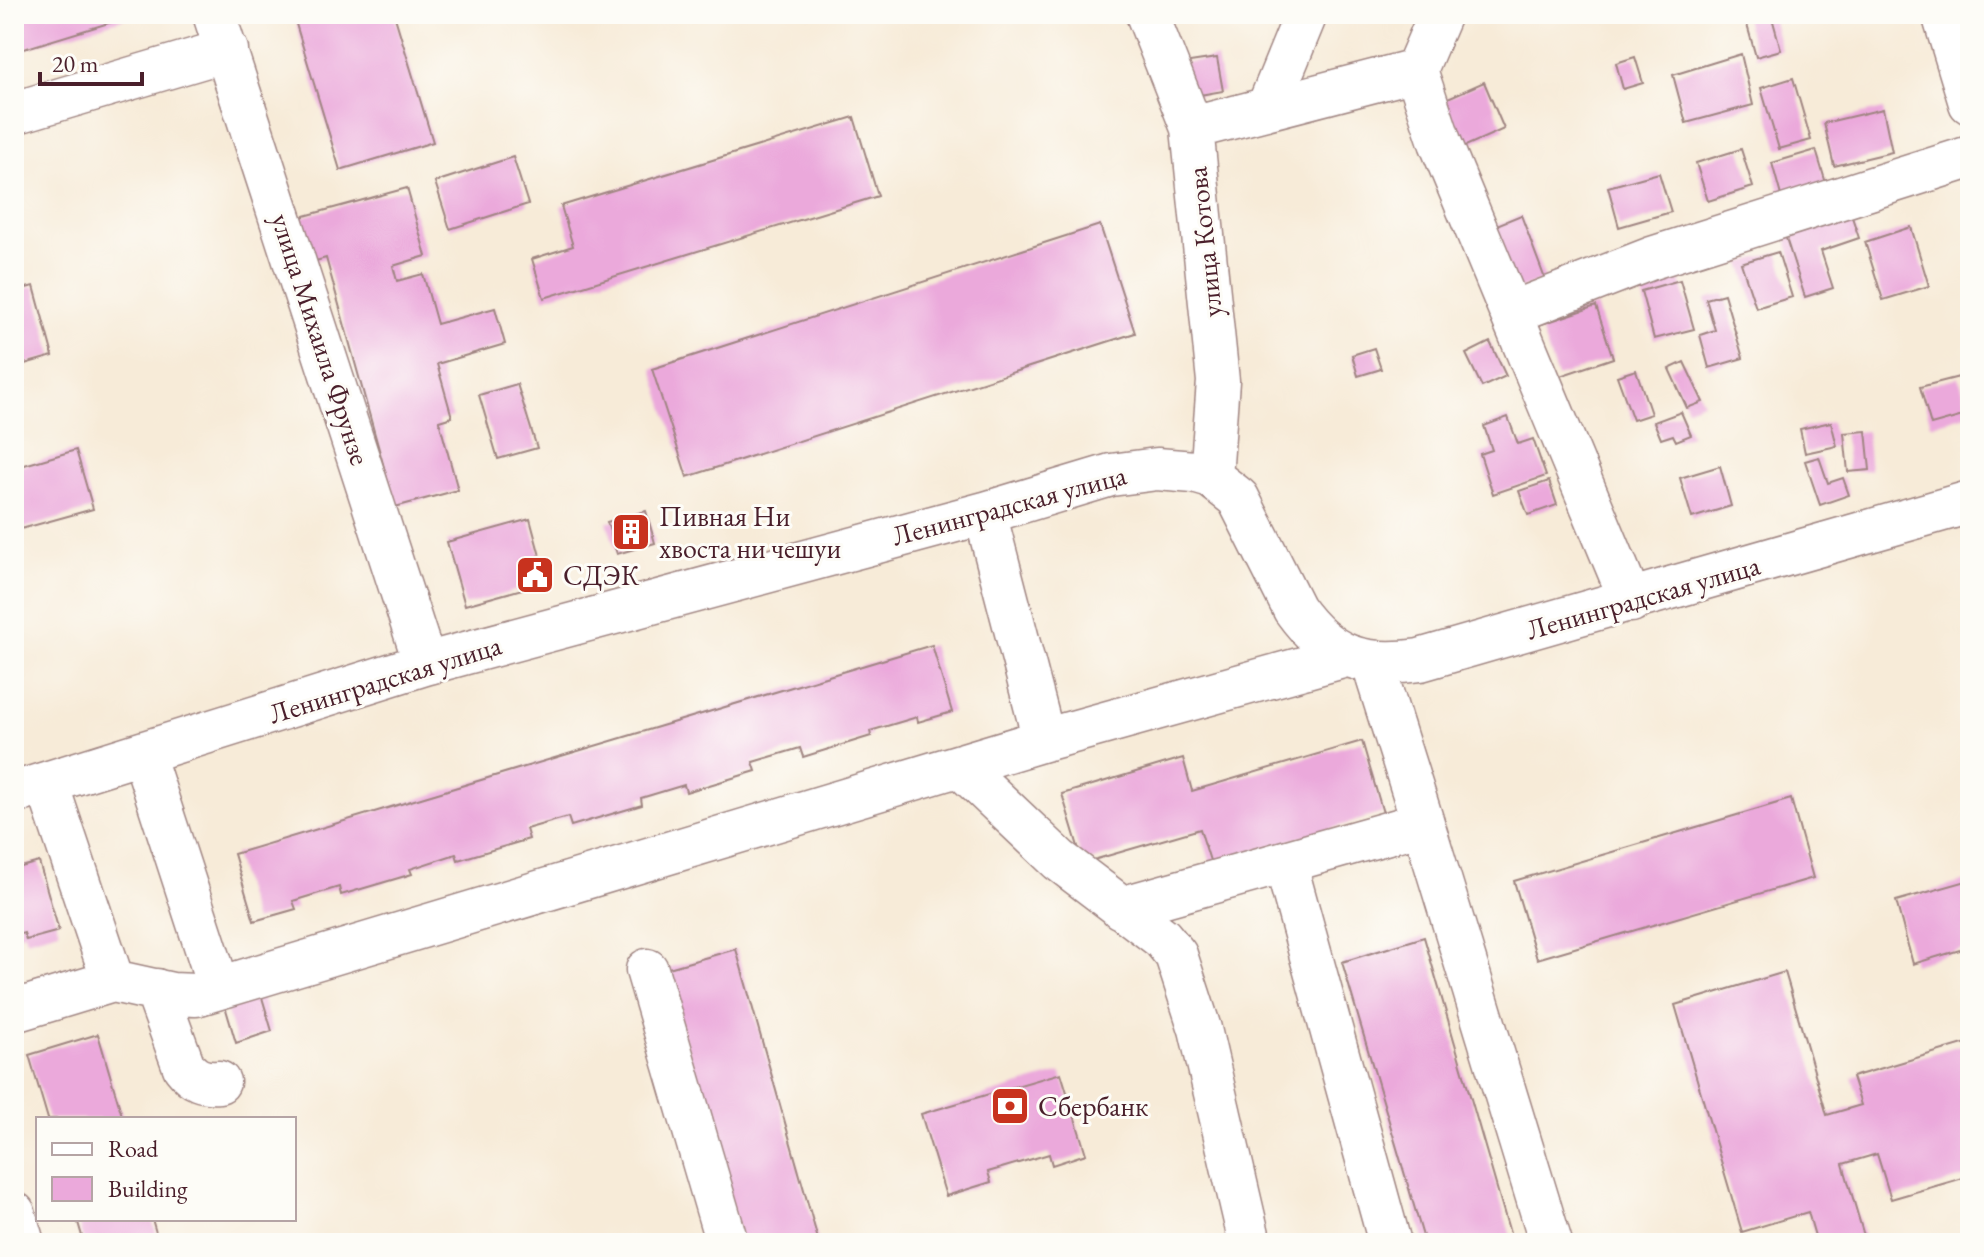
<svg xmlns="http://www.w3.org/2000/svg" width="1984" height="1257" font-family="'EB Garamond',serif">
<rect width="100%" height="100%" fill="#fdfcf7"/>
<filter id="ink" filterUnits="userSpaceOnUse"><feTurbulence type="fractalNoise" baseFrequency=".0125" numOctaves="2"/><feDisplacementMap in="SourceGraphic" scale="16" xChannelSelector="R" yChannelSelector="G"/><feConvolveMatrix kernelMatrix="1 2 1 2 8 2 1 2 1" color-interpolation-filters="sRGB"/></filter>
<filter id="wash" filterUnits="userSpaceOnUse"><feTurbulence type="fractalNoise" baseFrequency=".006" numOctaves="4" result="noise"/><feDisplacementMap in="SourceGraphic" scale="32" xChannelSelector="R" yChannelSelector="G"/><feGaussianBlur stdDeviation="1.8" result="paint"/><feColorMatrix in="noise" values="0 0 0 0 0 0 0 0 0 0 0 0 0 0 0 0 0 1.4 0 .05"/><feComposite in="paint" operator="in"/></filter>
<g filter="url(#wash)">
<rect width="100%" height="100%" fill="#f7ebd8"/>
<g id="blocks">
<path fill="#eba9db" d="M14 14H135V15L14 52Z
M293 14H394L433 142 340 170Z
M1744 14H1771L1781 50 1756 57Z
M1741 54 1753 105 1686 123 1673 75Z
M1635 57 1643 83 1623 89 1616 63Z
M1217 58 1223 91 1188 97 1183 63Z
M1793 78 1811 140 1779 149 1761 88Z
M1484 82 1504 129 1452 152 1432 105Z
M1883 109 1892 152 1834 166 1824 123Z
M854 117 878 196 544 298 532 259 573 246 561 206Z
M1741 149 1753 187 1708 201 1696 163Z
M1816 150 1828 190 1783 203 1772 163Z
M513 157 528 204 450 229 435 182Z
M1659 173 1671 212 1619 227 1608 187Z
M407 188 426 256 393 266 397 281 423 274 437 324 495 308 505 344 437 364 452 417 439 421 458 490 395 507 326 258 302 265 290 220Z
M1851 214 1859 238 1821 251 1833 288 1805 297 1785 235Z
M1521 215 1545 279 1507 294 1482 231Z
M1100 225 1135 333 687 477 652 369Z
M1911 227 1929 286 1883 300 1865 242Z
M1778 252 1792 297 1756 308 1741 263Z
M1680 280 1694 329 1654 339 1641 291Z
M34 286 53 356 14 367V291Z
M1724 294 1743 358 1709 368 1700 335 1715 330 1706 299Z
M1596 306 1613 358 1557 377 1539 325Z
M1490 342 1506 376 1482 387 1466 354Z
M1374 348 1381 369 1358 376 1352 355Z
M1684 362 1703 402 1687 408 1669 369Z
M1636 370 1651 414 1633 420 1617 376Z
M1959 377 1970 414 1931 425 1920 387Z
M517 384 537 448 498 459 479 395Z
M1681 412 1691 435 1676 441 1673 435 1661 439 1654 422Z
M1508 417 1518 444 1533 439 1546 476 1493 494 1480 454 1492 450 1484 426Z
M1831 422 1837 446 1805 453 1800 429Z
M1866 431 1870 470 1848 472 1844 433Z
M76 450 93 509 14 531V468Z
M1819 457 1828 483 1843 478 1849 495 1820 505 1805 461Z
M1720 466 1731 506 1692 518 1680 478Z
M1549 481 1557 505 1528 515 1519 491Z
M646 511 655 543 617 554 607 522Z
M530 519 547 582 465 605 447 542Z
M932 645 952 712 918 722 917 717 870 731 871 736 803 757 800 748 753 762 756 771 686 792 684 785 641 798 642 805 571 826 568 817 526 829 529 839 458 860 456 854 410 869 412 874 341 895 339 887 293 901 296 909 254 921 234 854Z
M1362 741 1383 813 1211 864 1200 829 1083 863 1062 794 1183 758 1192 791Z
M1791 799 1813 878 1537 959 1514 881Z
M39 862 59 931 26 940 24 933 14 936V869Z
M1970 880V947L1913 964 1896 901Z
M1424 937 1512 1240 1503 1243H1425L1342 962Z
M736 949 819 1243H742L665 969Z
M1785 972 1827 1115 1861 1105 1852 1077 1970 1042V1176L1891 1199 1877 1154 1843 1164 1866 1243H1817L1808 1212 1742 1232 1675 1005Z
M261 994 272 1031 236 1043 225 1006Z
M98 1034 123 1119H48L29 1055Z
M1061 1073 1086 1154 1052 1165 1049 1154 988 1172 991 1182 946 1196 921 1114Z
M77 1219H152L159 1243H84Z"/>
</g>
</g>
<g filter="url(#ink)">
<use href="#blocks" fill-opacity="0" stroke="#a08582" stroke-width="2"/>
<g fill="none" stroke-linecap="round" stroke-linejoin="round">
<g stroke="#a08582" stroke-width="45">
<path id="minor" d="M214 14 425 664
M1147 14 1192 128 1218 381 1211 477
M1943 14 1970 103
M1416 70 1440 14
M1268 107 1306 14
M14 113 227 50
M1192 128 1416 70 1440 142 1511 313
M1631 601 1511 313 1652 258 1970 157
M1373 664 1422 820 1409 827 1285 862 1390 1243
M1044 740 1346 656
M143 754 219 988
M960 766 1059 860 1162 938 1176 955 1200 1029 1250 1243
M14 793 425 664 985 513 1111 475 1157 469 1194 472 1211 477 1238 498 1294 609C1329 658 1363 668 1420 660L1970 502
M1422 820 1551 1243
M1121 908 1285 862
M647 970 727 1243
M113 981 172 994 196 995 1044 740 985 513
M156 990 184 1067C194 1080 203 1083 219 1082
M14 1011 113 981 47 784
M14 1213 23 1243"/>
</g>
<use href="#minor" stroke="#fff" stroke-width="42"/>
</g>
</g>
<defs>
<g id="building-square" transform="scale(2)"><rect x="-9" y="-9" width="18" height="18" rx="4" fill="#c8321e" stroke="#fdfcf7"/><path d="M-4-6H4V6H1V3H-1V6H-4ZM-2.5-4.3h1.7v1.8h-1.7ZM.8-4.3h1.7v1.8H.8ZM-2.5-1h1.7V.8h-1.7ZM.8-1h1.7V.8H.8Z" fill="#fff"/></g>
<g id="civic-square" transform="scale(2)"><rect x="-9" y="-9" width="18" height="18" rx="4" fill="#c8321e" stroke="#fdfcf7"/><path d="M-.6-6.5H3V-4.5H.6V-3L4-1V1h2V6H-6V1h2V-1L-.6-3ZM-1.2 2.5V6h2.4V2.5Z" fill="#fff"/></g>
<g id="bank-square" transform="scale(2)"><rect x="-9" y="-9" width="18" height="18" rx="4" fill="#c8321e" stroke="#fdfcf7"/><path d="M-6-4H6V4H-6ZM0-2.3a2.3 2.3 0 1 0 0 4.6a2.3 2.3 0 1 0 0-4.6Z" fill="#fff"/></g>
</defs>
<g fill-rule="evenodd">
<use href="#building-square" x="631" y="532"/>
<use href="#civic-square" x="535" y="575"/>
<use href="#bank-square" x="1010" y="1106"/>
</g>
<g text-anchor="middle" stroke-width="6" stroke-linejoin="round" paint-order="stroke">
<g font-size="28" fill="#4a1f2b" stroke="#fdfcf7">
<text transform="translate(1204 242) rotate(-96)" y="10">улица Котова</text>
<text transform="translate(321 339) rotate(72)" y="10">улица Михаила Фрунзе</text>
<text transform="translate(1009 505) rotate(-15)" y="10">Ленинградская улица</text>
<text transform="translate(1643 597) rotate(-16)" y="10">Ленинградская улица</text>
<text transform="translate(385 679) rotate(-17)" y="10">Ленинградская улица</text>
</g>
<g font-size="28" fill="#4a1f2b" stroke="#fdfcf7" text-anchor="start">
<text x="659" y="526">Пивная Ни<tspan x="659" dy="32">хвоста ни чешуи</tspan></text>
<text x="563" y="585">СДЭК</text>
<text x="1038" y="1116">Сбербанк</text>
</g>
</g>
<rect width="1984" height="1257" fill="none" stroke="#fdfcf7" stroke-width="48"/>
<rect x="36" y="1117" width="260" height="104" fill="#fdfcf7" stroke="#b5a4a5" stroke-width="2"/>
<rect x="52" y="1143" width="40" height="12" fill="#ffffff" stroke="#b5a4a5" stroke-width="2"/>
<text x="108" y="1157" font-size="24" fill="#4a1f2b">Road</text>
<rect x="52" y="1177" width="40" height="24" fill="#eba9db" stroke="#b5a4a5" stroke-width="2"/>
<text x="108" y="1197" font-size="24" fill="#4a1f2b">Building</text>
<path d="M40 72v12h102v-12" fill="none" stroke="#4a1f2b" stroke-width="4"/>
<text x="52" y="72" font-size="24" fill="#4a1f2b" stroke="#fdfcf7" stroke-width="6" paint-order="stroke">20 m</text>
</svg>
